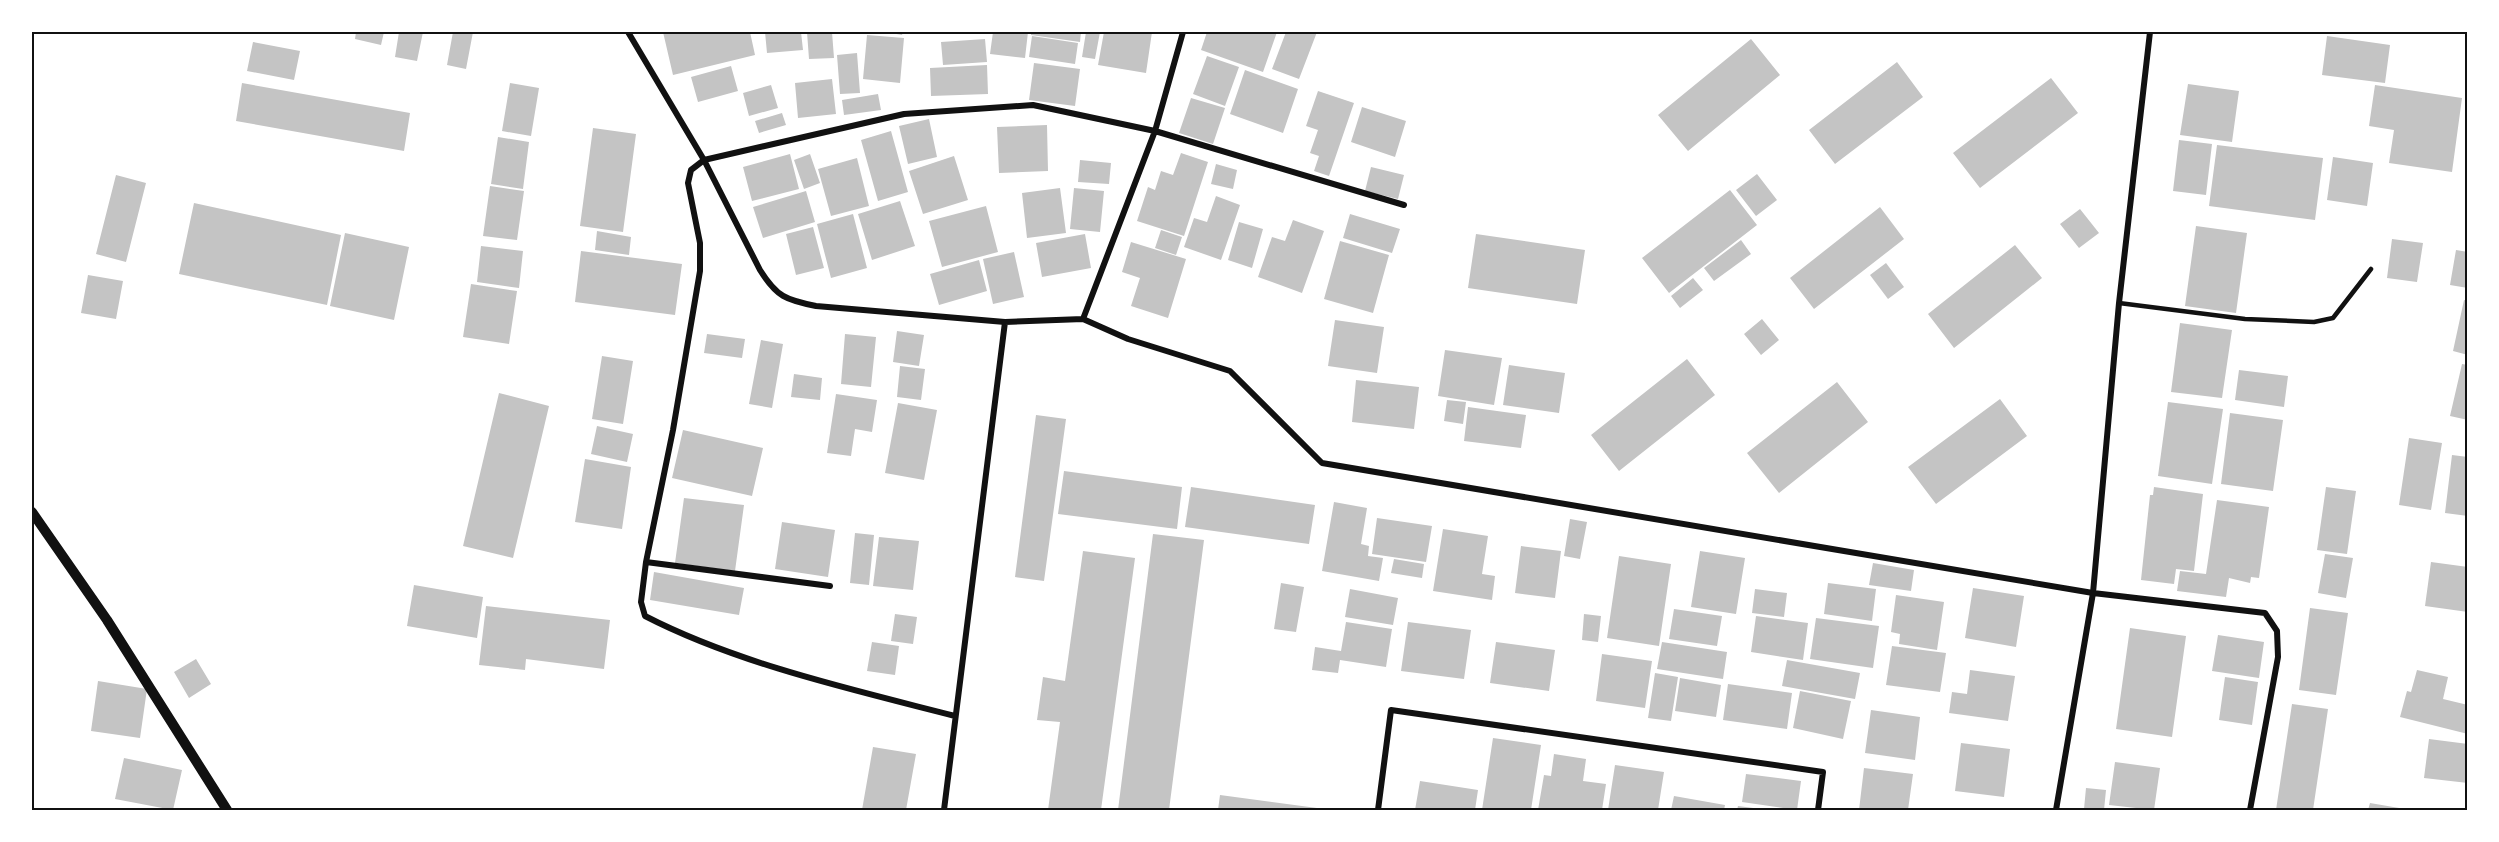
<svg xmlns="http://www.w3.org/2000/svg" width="2499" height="842" font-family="'IBM Plex Sans',sans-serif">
<rect width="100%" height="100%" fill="#fff"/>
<path fill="#c4c4c4" d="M356 32H384L381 45 355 39Z
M399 32H423L417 61 395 57Z
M453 32H473L466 69 447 65Z
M663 32H750L755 55 673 75Z
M765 32H801L803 50 767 53Z
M807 32H832L834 58 809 59Z
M885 32H903L902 35Z
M993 32H1028L1025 58 990 54Z
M1031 32H1081L1080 42 1031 35Z
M1086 32H1100L1095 59 1082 57Z
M1104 32H1152L1146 73 1098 65Z
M1207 32H1277L1263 72 1201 50Z
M1286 32H1317L1299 79 1272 69Z
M867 35 904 38 900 83 863 79Z
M1032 36 1078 43 1075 64 1029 57Z
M2327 36 2390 45 2385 83 2322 75Z
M985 39 987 62 943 65 941 42Z
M1751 39 1780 75 1688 151 1658 115Z
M253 42 300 51 294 80 247 71Z
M857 53 860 93 840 94 837 55Z
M1207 56 1239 67 1225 106 1193 94Z
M1897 62 1923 97 1835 164 1809 130Z
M1034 63 1080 69 1075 106 1029 100Z
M987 65 988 94 931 96 930 68Z
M731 66 738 91 698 102 691 77Z
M1245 70 1298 89 1283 133 1230 114Z
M2051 78 2078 113 1980 188 1953 153Z
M832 79 836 114 798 118 795 83Z
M242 83 410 113 404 151 236 121Z
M510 83 539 88 531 136 502 131Z
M2188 84 2239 91 2232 142 2180 135Z
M771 85 778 108 749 116 743 93Z
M2375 85 2462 98 2452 172 2389 163 2394 130 2369 126Z
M1318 91 1354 103 1329 176 1314 171 1319 156 1310 153 1318 130 1306 126Z
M878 94 881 110 844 115 842 100Z
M1191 98 1225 108 1213 144 1179 133Z
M1362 107 1406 121 1395 157 1351 142Z
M782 113 786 125 759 133 755 121Z
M929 119 937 157 908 164 899 126Z
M1047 125 1048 171 999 173 997 127Z
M593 128 636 134 623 232 580 226Z
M891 131 908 192 878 201 861 140Z
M498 137 529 142 523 189 491 184Z
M2179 140 2212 144 2206 195 2173 191Z
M2217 145 2323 158 2315 220 2209 206Z
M1181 153 1208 162 1184 236 1137 221 1148 187 1155 190 1161 171 1173 175Z
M790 154 799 189 752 201 743 167Z
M810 154 820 183 804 189 794 160Z
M954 156 968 200 923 214 909 171Z
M2333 157 2373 163 2367 206 2327 200Z
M857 158 869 206 831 216 818 169Z
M1080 160 1111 163 1109 184 1078 182Z
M1216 164 1237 170 1233 189 1211 184Z
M1371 167 1404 175 1398 199 1365 191Z
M1757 174 1777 200 1756 216 1736 190Z
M116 175 146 183 126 262 96 254Z
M490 186 524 191 517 240 483 236Z
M1060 188 1066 233 1027 238 1022 193Z
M1074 188 1104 191 1100 232 1070 229Z
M1730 190 1757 225 1669 293 1642 258Z
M806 191 815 222 763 238 753 207Z
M1216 196 1240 205 1221 260 1184 247 1194 218 1207 222Z
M900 201 915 246 872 260 858 214Z
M194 203 341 235 327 305 179 274Z
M986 206 998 252 942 267 929 221Z
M1880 207 1904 239 1814 309 1790 278Z
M2080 209 2099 233 2079 248 2060 224Z
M853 214 867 268 831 278 817 224Z
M1350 214 1400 229 1392 253 1343 238Z
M1293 220 1324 231 1302 293 1258 277 1272 237 1285 241Z
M1239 222 1263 229 1252 268 1228 260Z
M2196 226 2247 233 2236 313 2185 306Z
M813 227 824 268 796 275 786 234Z
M1161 230 1182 237 1176 255 1155 248Z
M597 231 631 237 629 255 595 250Z
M345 233 409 247 394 320 330 306Z
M1085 234 1091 268 1042 277 1036 243Z
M1476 234 1585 250 1577 304 1468 288Z
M2392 239 2423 243 2417 282 2387 278Z
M1741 240 1751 254 1714 281 1704 268Z
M1340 241 1389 255 1373 313 1324 299Z
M1131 242 1186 259 1168 318 1131 306 1140 278 1122 272Z
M2015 245 2042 278 1954 348 1928 314Z
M481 246 523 251 519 288 477 282Z
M2456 250 2468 252V288L2450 285Z
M581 251 682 264 675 315 575 302Z
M1014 252 1024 297 993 304 983 259Z
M979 260 987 291 939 305 930 274Z
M1886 263 1904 287 1888 299 1870 275Z
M88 275 123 281 116 319 81 313Z
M1693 278 1703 290 1680 308 1671 296Z
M471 284 517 291 509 344 463 337Z
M2464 300 2468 301V355L2453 351Z
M1762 319 1779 340 1761 355 1744 334Z
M1335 320 1384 327 1377 373 1328 366Z
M2180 323 2232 330 2222 398 2171 392Z
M897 331 924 335 919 366 893 362Z
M707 334 745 339 742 358 704 353Z
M845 334 876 337 871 387 841 384Z
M761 340 783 344 772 408 749 404Z
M1445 350 1502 358 1494 405 1438 396Z
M602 356 633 361 623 424 592 419Z
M1687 359 1715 395 1619 471 1591 435Z
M2462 364 2468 365V420L2450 416Z
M1509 365 1565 373 1559 413 1503 405Z
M900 366 925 369 921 400 897 397Z
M2239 370 2288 376 2284 407 2235 400Z
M794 374 822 378 820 400 791 397Z
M1356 380 1419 387 1414 429 1352 422Z
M1837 382 1868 422 1779 493 1747 453Z
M499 393 549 406 513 558 463 546Z
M836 394 877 400 872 432 855 429 851 456 827 453Z
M2000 399 2027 436 1936 504 1908 467Z
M1447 400 1466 402 1463 424 1444 421Z
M2168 402 2223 409 2212 484 2158 476Z
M898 403 937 410 924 480 885 473Z
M1468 407 1526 415 1521 448 1464 441Z
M2230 413 2283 420 2273 491 2221 484Z
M1036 415 1066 419 1044 581 1015 577Z
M597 426 633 434 627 462 591 454Z
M683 430 763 448 752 496 672 478Z
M2409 438 2442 443 2431 510 2399 505Z
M2452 455 2468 457V516L2445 513Z
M585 459 631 467 622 529 575 522Z
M1064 471 1182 487 1177 529 1058 514Z
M1191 487 1315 505 1309 544 1185 527Z
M2154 487 2203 494 2194 571 2176 569 2174 584 2141 580 2150 495H2153Z
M2326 487 2356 491 2347 554 2317 550Z
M684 498 744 505 735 571 675 563Z
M2217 500 2269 507 2259 578 2251 577 2250 583 2229 578 2226 597 2177 591 2180 571 2206 574Z
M1334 502 1367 508 1361 544 1369 546 1368 556 1383 558 1379 581 1322 571Z
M1377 518 1432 526 1426 562 1372 554Z
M1570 519 1587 522 1580 559 1564 556Z
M782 522 835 530 828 577 775 569Z
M1443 529 1488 536 1482 574 1495 576 1492 600 1433 591Z
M855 533 874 535 869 585 850 583Z
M1153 534 1204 540 1169 810H1118Z
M879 537 919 541 913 590 873 586Z
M1521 546 1561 551 1555 598 1515 593Z
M1083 551 1135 558 1101 810H1048L1060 722 1037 720 1043 677 1065 681Z
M1700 551 1745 558 1736 614 1691 607Z
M2325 554 2353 558 2346 598 2318 593Z
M1619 556 1671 564 1659 646 1607 638Z
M1394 559 1424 564 1422 578 1391 573Z
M2431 562 2468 567V612L2425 606Z
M1873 563 1914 570 1911 591 1869 585Z
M654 572 744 588 739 615 650 600Z
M1281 583 1304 587 1296 632 1274 629Z
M1828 583 1876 589 1872 621 1824 614Z
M414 585 483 597 477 638 407 626Z
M1973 588 2024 596 2016 647 1965 638Z
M1350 589 1398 598 1393 625 1345 617Z
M1755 589 1787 593 1784 617 1752 613Z
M1896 595 1944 602 1937 650 1899 644 1900 634 1891 632Z
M486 606 610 620 604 669 526 659 525 670 479 665Z
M2310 608 2348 613 2336 695 2299 690Z
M1674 609 1722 616 1717 646 1669 639Z
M895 614 917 617 913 644 891 641Z
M1584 614 1601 616 1598 642 1582 640Z
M1756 616 1808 623 1803 660 1751 652Z
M1816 618 1879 626 1873 668 1810 659Z
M1346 622 1392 629 1386 667 1340 660 1338 673 1312 670 1315 647 1341 651Z
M1408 622 1471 630 1464 679 1401 671Z
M2130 628 2186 636 2172 737 2116 729Z
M2218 635 2264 642 2259 678 2212 671Z
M872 642 899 646 895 675 867 671Z
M1496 642 1555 650 1549 691 1490 683Z
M1662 642 1727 652 1723 679 1657 669Z
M1892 646 1946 653 1940 692 1886 685Z
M1602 654 1652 661 1645 708 1596 701Z
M196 659 211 684 189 698 174 672Z
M1787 660 1860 673 1855 699 1782 686Z
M1970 670 2015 676 2008 721 1949 713 1952 692 1967 694Z
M2417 670 2448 677 2443 699 2468 705V734L2400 717 2407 691 2411 692Z
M1655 673 1678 677 1671 721 1648 718Z
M2225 677 2258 682 2252 725 2219 720Z
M1680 678 1721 685 1716 717 1675 711Z
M98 681 147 689 140 738 91 731Z
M1728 684 1792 693 1787 729 1723 720Z
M1800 691 1851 701 1843 739 1793 728Z
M2292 704 2328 709 2313 810H2276Z
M1871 710 1920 717 1915 760 1865 753Z
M1493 738 1541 745 1531 810H1482Z
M2429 739 2468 744V783L2424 778Z
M1961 743 2010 749 2004 797 1955 791Z
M873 747 916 754 906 810H862Z
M1554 754 1586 759 1583 781 1606 784 1602 810H1538L1544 775 1551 776Z
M124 758 182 770 173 810 115 799Z
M2115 762 2160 768 2154 810 2109 805Z
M1615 765 1664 772 1658 810H1608Z
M1864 768 1913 774 1908 810H1859Z
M1746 774 1801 781 1797 810 1742 802Z
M1420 781 1478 790 1475 810H1415Z
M2086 788 2106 790 2104 810 2084 809Z
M1220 795 1317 808 1316 810H1218Z
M1674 796 1725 805 1724 810H1671Z
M2370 803 2405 809 2404 810H2368Z
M1738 806 1761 809V810H1737Z"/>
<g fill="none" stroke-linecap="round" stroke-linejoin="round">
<path stroke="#111" stroke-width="4.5" d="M2119 303 2245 319 2314 322 2333 318 2371 269"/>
<path stroke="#111" stroke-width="6" d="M628 32 704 160 760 270C777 297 786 300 816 306L1005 322 1083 319 1128 339 1230 371 1322 463 2093 593 2265 613 2277 631 2278 657 2250 810
M1083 319 1155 131 1183 32
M646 562 830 586
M955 716C854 690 738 664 645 616L641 602 646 562 673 430 700 271V243L688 183 691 170 704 160 904 114 1033 105 1155 131 1404 205
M944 810 1005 322
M1378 810 1391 710 1823 772 1818 810
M2056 810 2093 593 2119 303 2150 32"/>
<path stroke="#111" stroke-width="10" d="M32 512 107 620 227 810"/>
</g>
<rect width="2499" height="842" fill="none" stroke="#ffffff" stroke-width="66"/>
<rect x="33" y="33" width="2433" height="776" fill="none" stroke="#111" stroke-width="2"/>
</svg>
